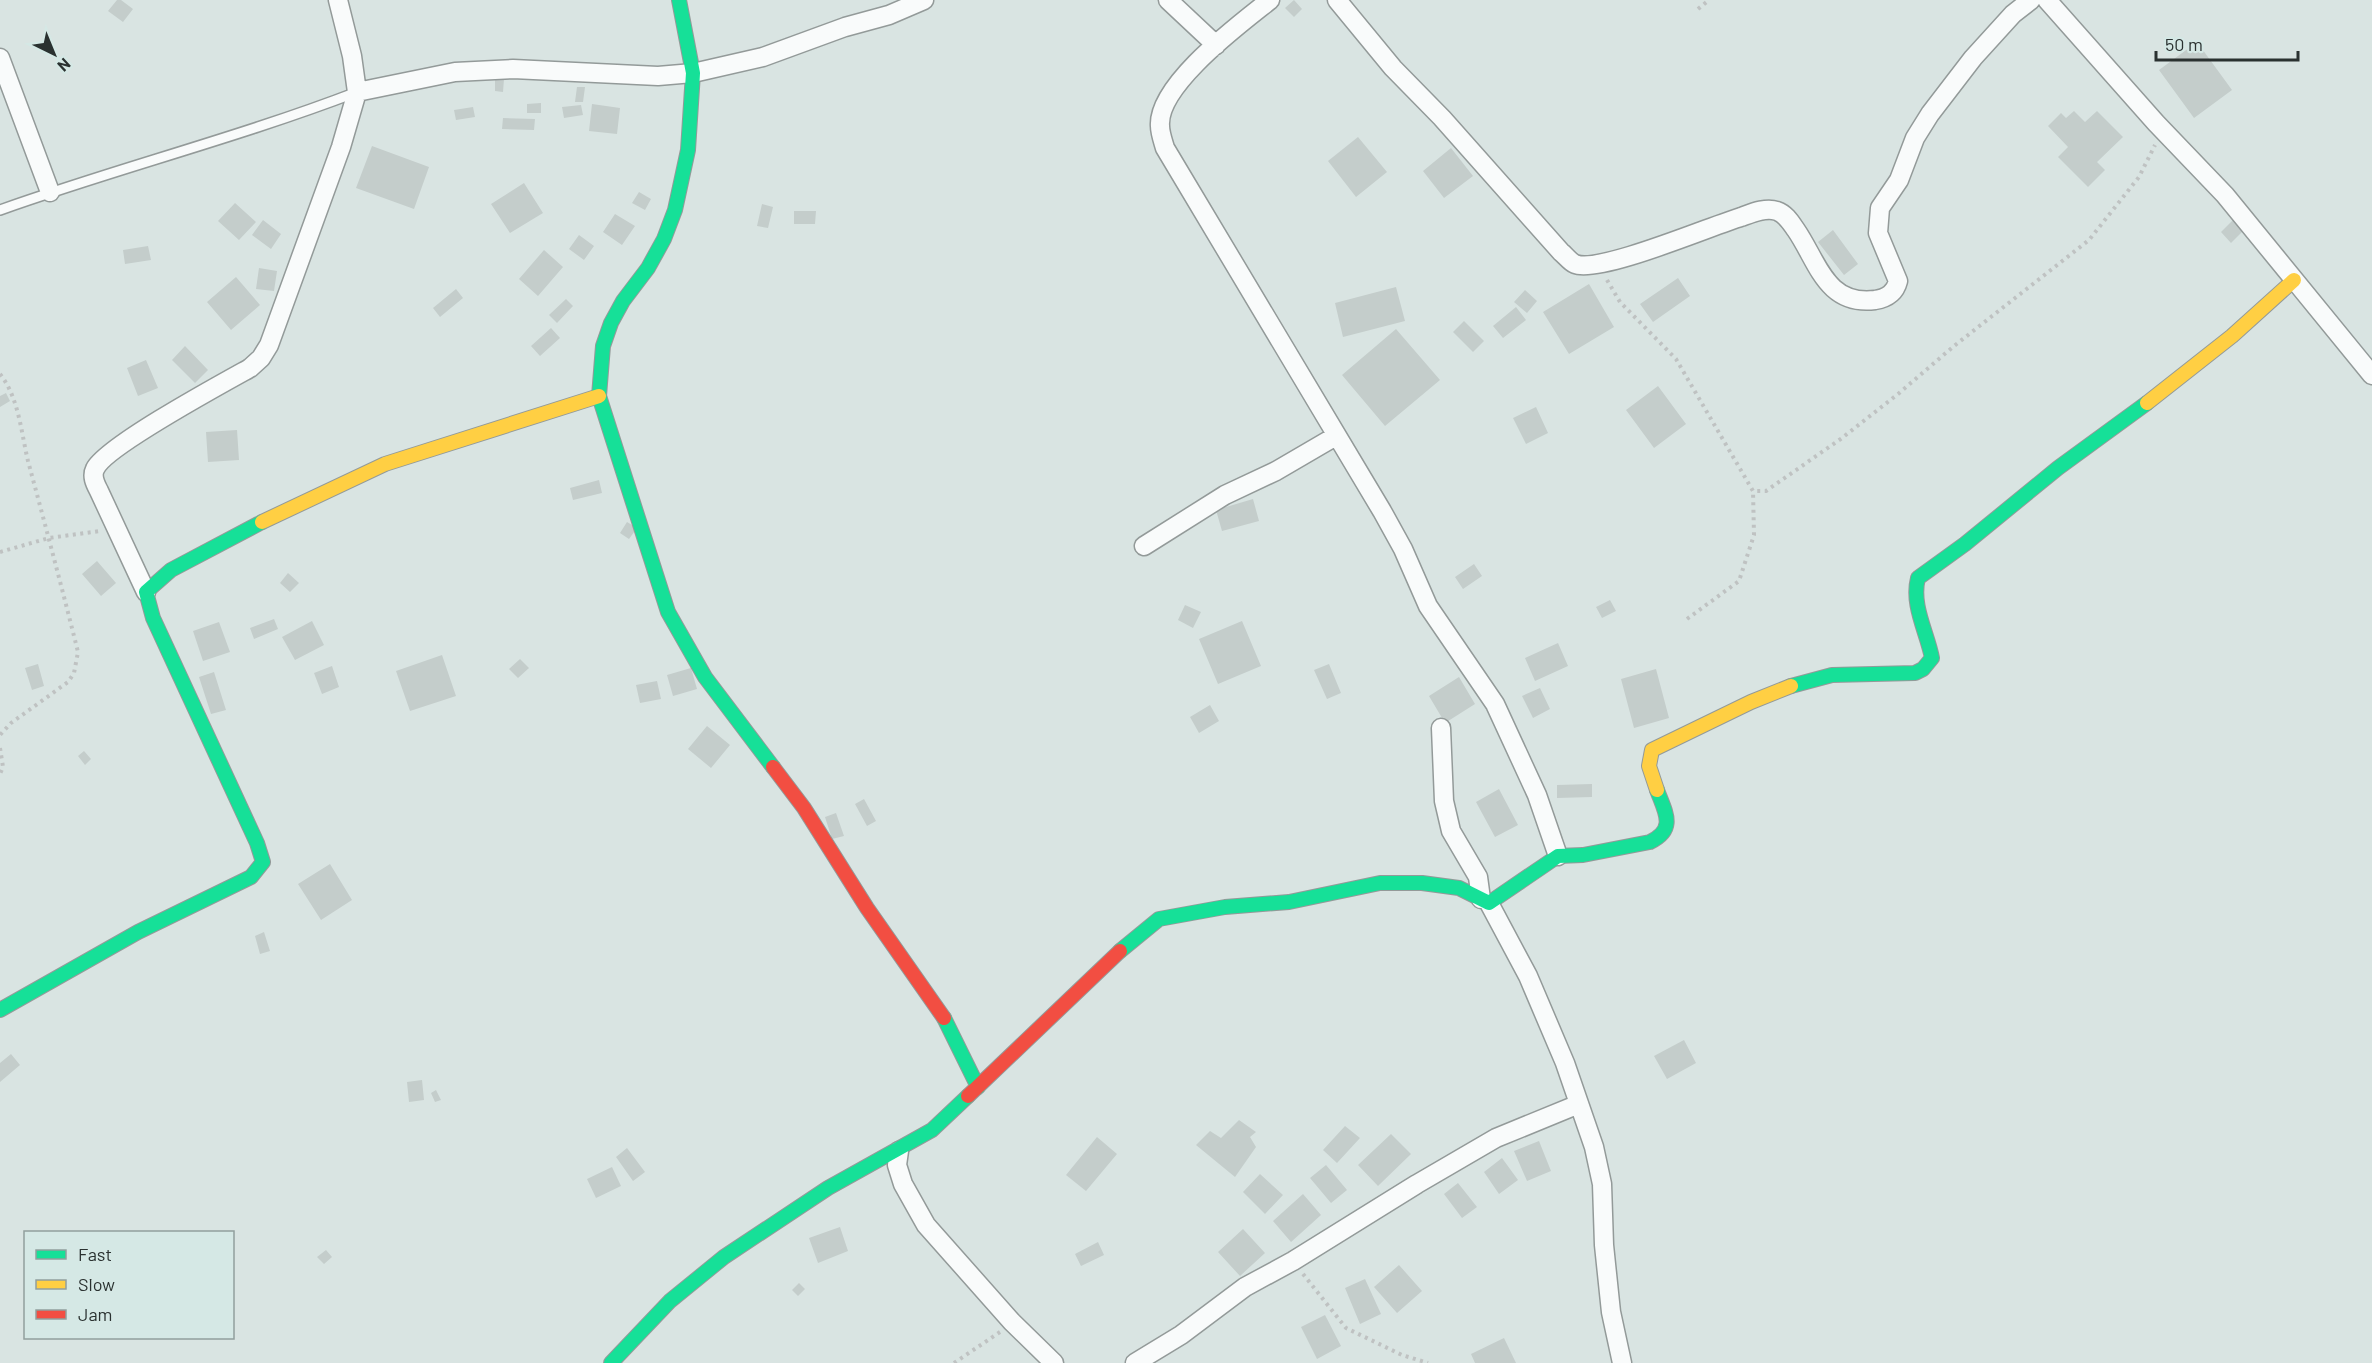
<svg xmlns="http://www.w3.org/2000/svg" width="2372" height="1363" font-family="Barlow,sans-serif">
<rect width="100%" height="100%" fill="#d9e4e2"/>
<path fill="#c4cdcb" d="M117 0H121L133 9 123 22 108 11Z
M1294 0 1302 9 1294 17 1285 8Z
M2197 42 2232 90 2194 118 2159 70Z
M495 79H504L503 92 495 91Z
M577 87H585L583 102H575Z
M541 103V113H527V104Z
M592 104 620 108 617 134 589 131Z
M581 105 583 115 564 118 562 107Z
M473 107 475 117 456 120 454 110Z
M2074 111 2085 122 2097 111 2123 137 2097 162 2105 170 2088 187 2058 157 2068 147 2048 126 2061 113 2066 118Z
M503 118 535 119 534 130 502 129Z
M1358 137 1387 172 1356 197 1328 161Z
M372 146 429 167 414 209 356 188Z
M1451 148 1473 176 1444 198 1423 171Z
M524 183 543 213 510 233 491 204Z
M639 192 651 199 645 210 632 203Z
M235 203 256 222 239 240 218 221Z
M762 204 773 207 768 228 757 226Z
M794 211H816L815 224H794Z
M615 214 635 226 622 245 603 232Z
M2237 216 2248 226 2231 243 2221 232Z
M263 220 281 234 271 249 252 235Z
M1833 230 1858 264 1844 275 1818 242Z
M579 235 594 246 584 260 569 249Z
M148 246 151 260 125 264 123 250Z
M544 250 563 267 538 296 519 279Z
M259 268 277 271 274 291 256 289Z
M236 277 260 305 231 330 207 302Z
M1678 278 1690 296 1653 322 1640 304Z
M1589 284 1614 327 1569 354 1543 312Z
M1396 287 1405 321 1343 337 1335 303Z
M456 289 463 298 440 317 433 308Z
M1525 290 1537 301 1527 313 1514 302Z
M566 299 573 306 557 323 549 315Z
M1516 307 1526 320 1503 338 1493 326Z
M1464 321 1484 341 1473 352 1453 332Z
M551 328 560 338 540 356 531 346Z
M1396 329 1440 380 1385 426 1342 375Z
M185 346 208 370 195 383 172 360Z
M146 360 158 388 138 396 127 368Z
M1658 386 1686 424 1654 448 1626 410Z
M6 393 10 401 0 407V396Z
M1536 407 1548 433 1526 444 1513 418Z
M237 430 239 460 208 462 206 432Z
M599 480 602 493 573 500 570 488Z
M1253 499 1259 521 1222 531 1216 510Z
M627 522 637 528 629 539 620 533Z
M97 561 116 583 101 596 82 574Z
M1474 564 1482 576 1463 589 1455 577Z
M288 573 299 583 290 592 280 583Z
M1610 600 1616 611 1602 618 1596 607Z
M1185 605 1201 612 1193 628 1178 620Z
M274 619 278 629 254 639 250 628Z
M312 621 324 645 295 660 282 637Z
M1242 621 1261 666 1218 684 1199 639Z
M219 622 230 652 203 661 193 631Z
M1558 643 1568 666 1535 681 1525 658Z
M442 655 456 696 410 711 396 671Z
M520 659 529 668 518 678 509 669Z
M38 664 44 686 32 690 25 668Z
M1329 664 1341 693 1327 699 1314 670Z
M332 666 339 687 322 694 314 673Z
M691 668 697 689 673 696 667 675Z
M1656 669 1669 718 1634 728 1621 679Z
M214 672 226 710 211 714 199 677Z
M1459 677 1475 704 1445 723 1429 696Z
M657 681 661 699 640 703 636 685Z
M1540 688 1550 709 1533 718 1522 696Z
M1210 705 1219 721 1199 733 1190 717Z
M707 726 730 745 711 768 688 749Z
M84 751 91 759 85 765 78 756Z
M1592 784V797L1557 798V785Z
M1499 789 1518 825 1495 837 1476 802Z
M864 799 876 821 867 826 855 804Z
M836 813 844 836 832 839 825 817Z
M330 864 352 900 321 920 298 884Z
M264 932 270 951 260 954 255 936Z
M1684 1040 1696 1063 1667 1079 1654 1056Z
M11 1054 20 1065 0 1082V1063Z
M422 1080 424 1100 409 1102 407 1082Z
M436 1090 441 1100 435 1102 431 1093Z
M1239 1120 1256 1132 1250 1137 1256 1147 1235 1177 1196 1145 1210 1131 1221 1138Z
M1345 1126 1360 1138 1337 1163 1323 1150Z
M1391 1134 1411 1154 1378 1186 1358 1165Z
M1097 1137 1117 1154 1086 1191 1066 1175Z
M1539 1141 1551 1171 1527 1181 1514 1151Z
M627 1148 645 1172 633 1181 616 1157Z
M1502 1158 1518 1180 1499 1194 1484 1172Z
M1326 1165 1347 1190 1331 1203 1310 1178Z
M612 1167 621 1186 596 1198 587 1179Z
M1260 1174 1283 1195 1265 1214 1243 1192Z
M1458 1183 1477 1207 1462 1218 1444 1194Z
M1303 1194 1321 1215 1291 1242 1273 1221Z
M840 1227 848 1251 818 1263 809 1238Z
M1243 1229 1265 1253 1240 1276 1218 1252Z
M1098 1242 1104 1255 1081 1266 1075 1254Z
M326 1250 332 1257 324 1264 317 1257Z
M1399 1265 1422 1291 1397 1313 1374 1287Z
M1365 1279 1381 1314 1360 1324 1345 1288Z
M799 1283 805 1289 798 1296 792 1290Z
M1325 1315 1341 1346 1317 1359 1301 1327Z
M1504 1338 1516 1363H1475L1471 1354Z"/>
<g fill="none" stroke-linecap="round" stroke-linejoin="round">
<g stroke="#939a99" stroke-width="12">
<path id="lane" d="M0 210C118 168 240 137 357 92"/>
</g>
<g stroke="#939a99" stroke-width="21">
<path id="street" d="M1168 0 1216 45
M1270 0C1240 24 1157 85 1160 126 1160 133 1163 141 1165 148L1382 511 1403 549 1428 606 1495 704 1537 795 1558 856
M1337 0 1393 68 1442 118 1561 252C1565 255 1570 262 1575 264 1599 274 1711 226 1741 217 1752 213 1766 207 1777 211 1786 214 1791 223 1796 230 1818 262 1826 306 1875 300 1887 298 1895 293 1898 281L1878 233 1880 208 1899 180 1915 138 1930 114 1973 58 2013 14 2031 0
M2047 0 2156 123 2225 195 2372 375
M0 58 50 192
M357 92 455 72 513 69 658 76 693 73 763 57 845 27 889 15 924 0
M1144 546 1225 495 1276 471 1336 436
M146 592 99 491C96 485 91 477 95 469 105 447 223 383 250 368L261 358 269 345 341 147 357 92 352 56 338 0
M1441 728 1444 801 1451 831 1478 877 1481 899
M1489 903 1528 976 1565 1063 1594 1147 1602 1184 1604 1245 1611 1312 1622 1363
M899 1151 897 1165 903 1184 926 1225 1012 1322 1054 1363
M1135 1363 1181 1335 1245 1287 1293 1261 1417 1184 1496 1138 1579 1104"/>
</g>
<g stroke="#939a99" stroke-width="16">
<path id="fast" d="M679 0 693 73 688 150 675 210 664 239 648 268 623 301 611 323 603 346 599 396 668 612 705 677 773 767
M1791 686 1832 675 1915 673 1923 669 1932 658C1927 632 1911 605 1918 578L1965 544 2058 468 2147 403
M1120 951 1159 919 1225 907 1289 902 1380 883H1422L1459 888 1489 903 1558 856 1583 855 1650 842C1677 829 1665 812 1657 790
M0 1010 138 932 251 877 263 862 257 843 153 618 146 592 171 570 262 522
M944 1018 978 1087
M611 1363 670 1301 724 1257 828 1188 932 1130 968 1096"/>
</g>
<g stroke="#939a99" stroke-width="16">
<path id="slow" d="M2147 403 2232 336 2294 280
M262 522 385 464 599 396
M1657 790 1649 766 1652 750 1751 702 1791 686"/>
</g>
<g stroke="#939a99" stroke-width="16">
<path id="jam" d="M773 767 804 808 867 908 944 1018
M968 1096 1120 951"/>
</g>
<path stroke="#bfc2c2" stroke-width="4" stroke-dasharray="3 4.5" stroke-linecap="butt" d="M1698 9 1709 0
M1607 280 1620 302 1676 359 1753 491H1766L1842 438 1898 394 1954 346 2089 240 2139 177 2155 145
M0 374C19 398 21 432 28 461 45 524 62 588 78 652L74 673 68 682 11 723 0 735
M0 552 49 538 100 531
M1687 619 1739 581 1754 535 1753 491
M0 748 3 767 0 774
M1303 1274 1346 1328 1402 1355 1428 1363
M954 1363 1000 1332"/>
<use href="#lane" stroke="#f9fbfb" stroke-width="9"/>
<use href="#street" stroke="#f9fbfb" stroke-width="18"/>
<use href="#fast" stroke="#16e098" stroke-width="14"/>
<use href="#slow" stroke="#ffcf43" stroke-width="14"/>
<use href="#jam" stroke="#f24e42" stroke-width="14"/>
</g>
<rect x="24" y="1231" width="210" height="108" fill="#d5e8e5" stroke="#919f9d" stroke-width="1.5"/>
<rect x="36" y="1250" width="30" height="9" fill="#16e098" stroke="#919f9d" stroke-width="1.5"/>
<text x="78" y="1261" font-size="18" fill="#2a3130">Fast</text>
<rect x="36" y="1280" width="30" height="9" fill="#ffcf43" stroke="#919f9d" stroke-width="1.5"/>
<text x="78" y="1291" font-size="18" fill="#2a3130">Slow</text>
<rect x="36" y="1310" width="30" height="9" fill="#f24e42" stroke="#919f9d" stroke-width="1.5"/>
<text x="78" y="1321" font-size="18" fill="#2a3130">Jam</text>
<g transform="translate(54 54) rotate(137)" stroke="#d5e8e5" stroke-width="4.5" paint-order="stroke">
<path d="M0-4.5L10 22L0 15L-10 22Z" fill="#2a3130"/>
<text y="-9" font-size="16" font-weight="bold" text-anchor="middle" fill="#2a3130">N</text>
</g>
<path d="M2156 51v9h142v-9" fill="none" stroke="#2a3130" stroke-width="3"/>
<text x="2165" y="51" font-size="18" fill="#2a3130" stroke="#d5e8e5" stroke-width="4.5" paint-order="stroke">50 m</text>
</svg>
